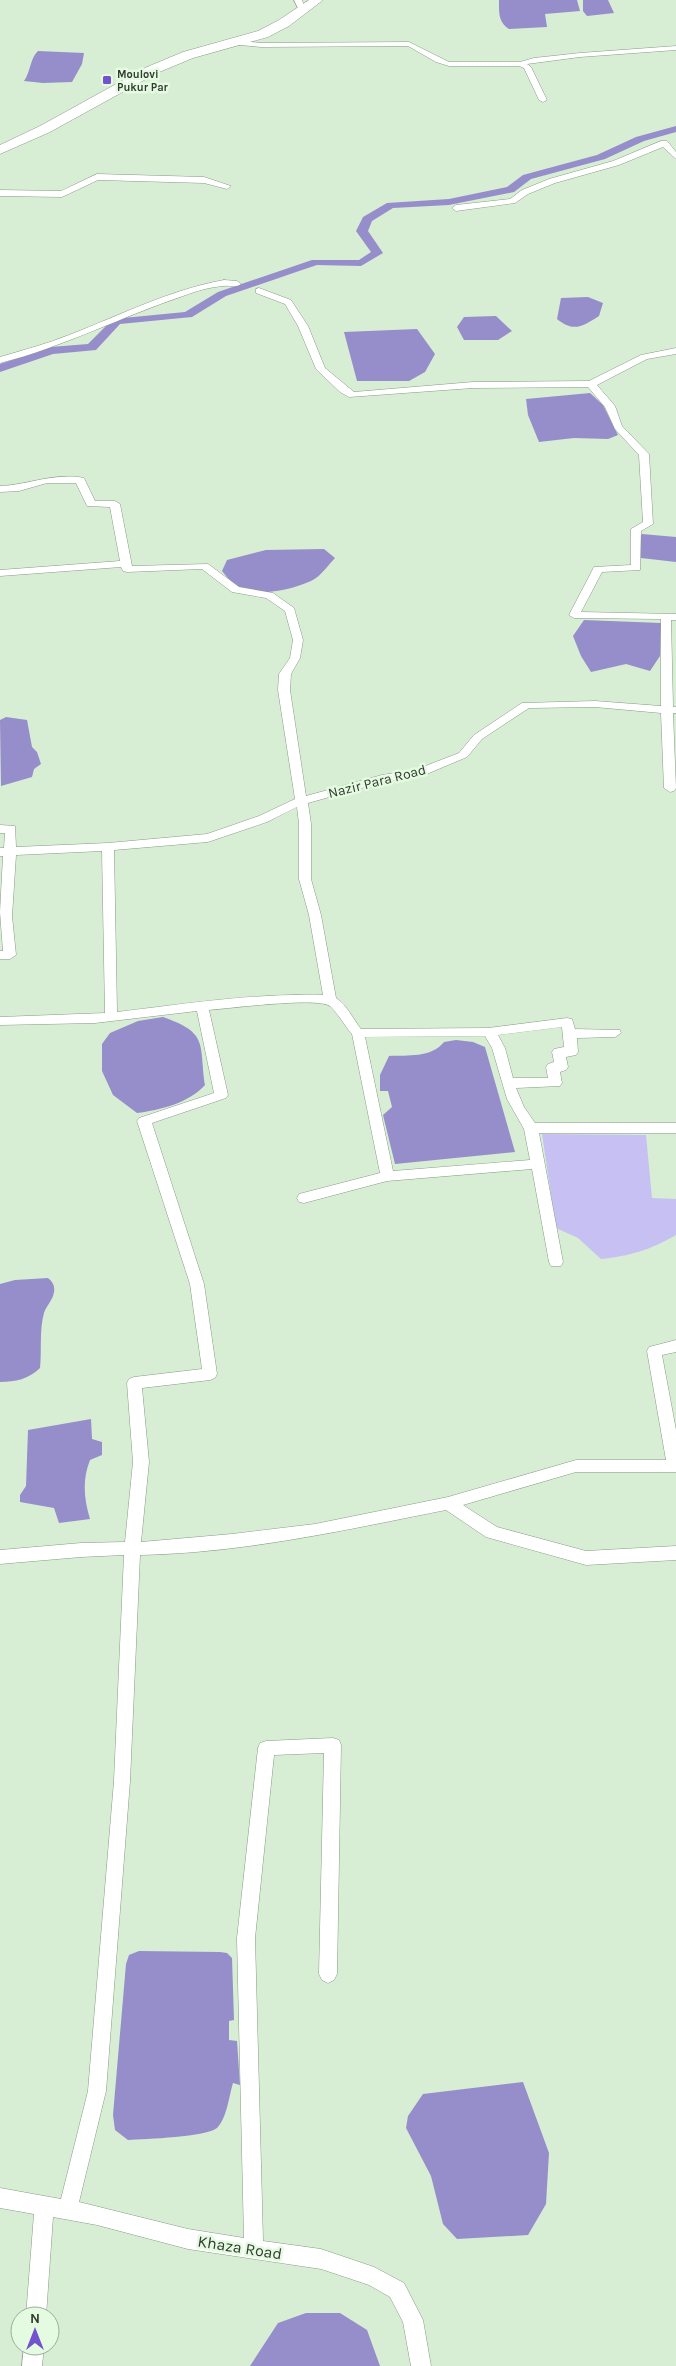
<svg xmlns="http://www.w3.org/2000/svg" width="676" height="2366" font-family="Karla,sans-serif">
<rect width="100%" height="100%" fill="#d7edd4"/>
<path fill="#c7c1f3" d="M542 1134 646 1135 652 1198 676 1199V1235C650 1250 630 1256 601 1259L578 1238 556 1228Z"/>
<path fill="#968dcb" d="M499 0H577L580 11 545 14 547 27 509 29C498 22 499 12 499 0Z
M583 0H608L614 13 587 16 583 11Z
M38 51 84 53 82 64 72 82 43 83 24 81C31 71 30 58 38 51Z
M588 297 603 303 599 316C583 326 574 333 557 319L561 298Z
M496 316 512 331 498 340H464L457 327 464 317Z
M417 329 435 354 425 372 409 381H357L344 332Z
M590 393 603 405 618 435 608 439 574 438 539 442 528 415 526 399Z
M642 534 676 537V562L641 558 639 537Z
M324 549 335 558C329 564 323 573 316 578 301 588 263 596 245 591 235 588 228 578 222 571L227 560 266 550Z
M584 620 661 623 660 656 650 671 626 664 591 672 581 656 573 636Z
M6 717 27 720 32 747 37 752 41 764 34 769 32 777 1 786 0 720Z
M163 1017C209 1033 199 1044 205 1085 189 1103 160 1110 137 1113L113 1095 102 1071V1044L110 1033 138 1021Z
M456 1040 473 1042 485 1047 515 1152 395 1164 383 1115 392 1107 388 1091H380V1075L389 1056C408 1055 431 1058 444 1042Z
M48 1278C53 1282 55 1286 54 1292 53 1300 46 1306 44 1313 39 1331 42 1350 40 1368 29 1379 15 1382 0 1382V1284L15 1280Z
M91 1419 92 1439 102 1442V1455L90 1460C82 1480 84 1499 90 1519L59 1523 54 1508 20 1502V1495L26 1486 28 1430Z
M139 1951 220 1952 227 1953 232 1958 234 2020 229 2021V2040L237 2041 240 2085 233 2083C229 2096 227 2118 217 2128 207 2137 145 2139 128 2140L115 2130 113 2115 126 1964 129 1955Z
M523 2082 549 2153 546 2204 528 2235 457 2239 443 2224 431 2176 406 2128 408 2116 423 2094Z
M306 2313H340L367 2330 380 2366H250L278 2323Z"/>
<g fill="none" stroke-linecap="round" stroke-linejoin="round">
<path fill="#968dcb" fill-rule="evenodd" d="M676 126V132L644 141 605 159 531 179 514 192 449 205 393 208 372 221 368 231 383 253 361 266 317 265 302 270 226 296 192 317 120 324 96 350 53 354 0 372V364L51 347 88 344 113 319 185 312 218 292 312 260H359L371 252 356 231 363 217 387 203 449 199 507 187 523 175 597 155 636 137Z"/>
<g stroke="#889c85" stroke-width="1">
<path id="street" d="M294 0H302L306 12H300Z
M233 40 261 43 409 42 449 62H520L534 58 580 53 676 46V50L580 57 527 64 531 67 547 100 543 102 539 100 524 68 519 66H449L436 62 408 46 261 47 230 44V40Z
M661 141H667L676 152V159L663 147 619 165 555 183 528 194 515 203 456 211 452 208 456 205 510 199 522 190 549 179 613 161Z
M97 174 204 177 231 186 227 189 204 183 98 180 62 197 0 196V190L61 191Z
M224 280 237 281 241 284C236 288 230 285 224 286 210 287 196 291 183 296 121 317 63 347 0 363V357C23 350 47 344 69 335 121 315 169 290 224 280Z
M259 288 291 300 308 326 325 368 354 392 473 382 589 381 641 355 676 348V354L647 359 597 385 615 406 622 426 649 454 653 524 641 531 640 570 602 572 581 612 676 614V620H671L673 707H676V713H673L676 788 674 791 670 792 664 788 661 713 595 707 529 708 482 739 467 757 422 776 383 782 308 803 311 824V879L321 915 336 998C347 1005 353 1019 361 1029L488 1028 567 1018 572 1019 575 1029 620 1030 621 1033 615 1037 577 1038 578 1052 576 1055 566 1057 568 1067 566 1070 560 1072 562 1083 560 1086 516 1088 524 1107 535 1123H676V1133H539L563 1262 561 1266H551L549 1262 532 1169 387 1181 304 1203 299 1202 297 1198 299 1194 380 1173 352 1034C346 1028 334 1007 328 1005 310 998 233 1008 209 1010L228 1095 226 1098 152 1123 204 1284 217 1374 215 1378 210 1380 142 1388 149 1462 141 1542 232 1534 315 1524 448 1497 576 1460H666L647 1351 649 1347 676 1340V1352L662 1355 676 1430V1472H576L463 1505 497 1527 586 1551 676 1546V1560L586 1565 486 1537 446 1510C345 1530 243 1553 140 1555L130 1781 106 2091 79 2202 188 2229 244 2238 237 1938 258 1748 260 1743 266 1741 333 1738 339 1740 341 1745 337 1974 334 1980 328 1983 322 1980 319 1974 324 1753 274 1755 255 1938 263 2241 321 2249 374 2267 404 2283 423 2320 431 2366H411L403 2322 390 2297 369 2285 321 2269 188 2249 97 2225 53 2217 46 2316H26L34 2214 0 2208V2188L61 2199 88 2091 114 1781 124 1555 81 1557 0 1564V1550L81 1543 125 1542 133 1462 127 1383 129 1379 134 1377 202 1369 190 1284 137 1121 139 1118 214 1093 197 1011 95 1023 0 1025V1017L105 1013 102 851 16 855 12 916 16 955 10 959H0V951H3L0 912 3 856H0V848H4L5 833H0V825L15 826 16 847 108 843 207 834 259 816 295 799 278 690 279 674 290 658 293 640 285 611 266 598 232 592 202 569 127 572 123 571 121 567 0 576V570L120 561 110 507 87 506 76 483H47L19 491 0 492V486C28 485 55 472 84 478L95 501H115L120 504 132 566 208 564 239 587 273 593 294 608 303 640 300 658 291 674 290 690 306 796 382 775 415 770 459 753 474 735 522 703 595 701 661 706V619L574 618 569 615 594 567 631 565V529L643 522 639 455 615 429 605 407 588 387 473 388 349 397 340 392 316 369 298 326 285 304 256 293V289ZM297 807 299 824V879L309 915 323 995C254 993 185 1004 117 1012L114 850 208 842 267 822ZM562 1027 564 1047 554 1049 552 1052 554 1062 548 1064 546 1067 548 1078H513L505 1048 498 1035ZM485 1036 492 1048 507 1099 524 1129 530 1160 393 1171 365 1037Z
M24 2346H44L42 2366H22Z"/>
</g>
<g stroke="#889c85" stroke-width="1">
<path id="highway" d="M309 0H323L289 26 268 37 193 58 157 73 50 132 0 154V145L40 126 147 67 183 52 258 31 279 20Z"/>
</g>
<use href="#street" fill="#fff" fill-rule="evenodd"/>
<use href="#highway" fill="#fff" fill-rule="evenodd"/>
</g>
<rect fill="#7253cd" stroke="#e4fae1" stroke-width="2" x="102" y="75" width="10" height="10" rx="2.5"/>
<g text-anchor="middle" stroke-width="5" stroke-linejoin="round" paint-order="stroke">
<g font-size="11" font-weight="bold" fill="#333b31" stroke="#e4fae1" text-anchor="start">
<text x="117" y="78">Moulovi<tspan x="117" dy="13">Pukur Par</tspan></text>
</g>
<g font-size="14" fill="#333b31" stroke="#e4fae1">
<text transform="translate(377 781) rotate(-14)" y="5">Nazir Para Road</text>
</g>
<g font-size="16" fill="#333b31" stroke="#e4fae1">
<text transform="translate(240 2247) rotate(9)" y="6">Khaza Road</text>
</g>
</g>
<g transform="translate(35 2331)"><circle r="24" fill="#e4fae1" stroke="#9dae9b"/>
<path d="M0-4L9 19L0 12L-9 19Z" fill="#7253cd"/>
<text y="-8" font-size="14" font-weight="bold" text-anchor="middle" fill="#333b31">N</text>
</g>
</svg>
